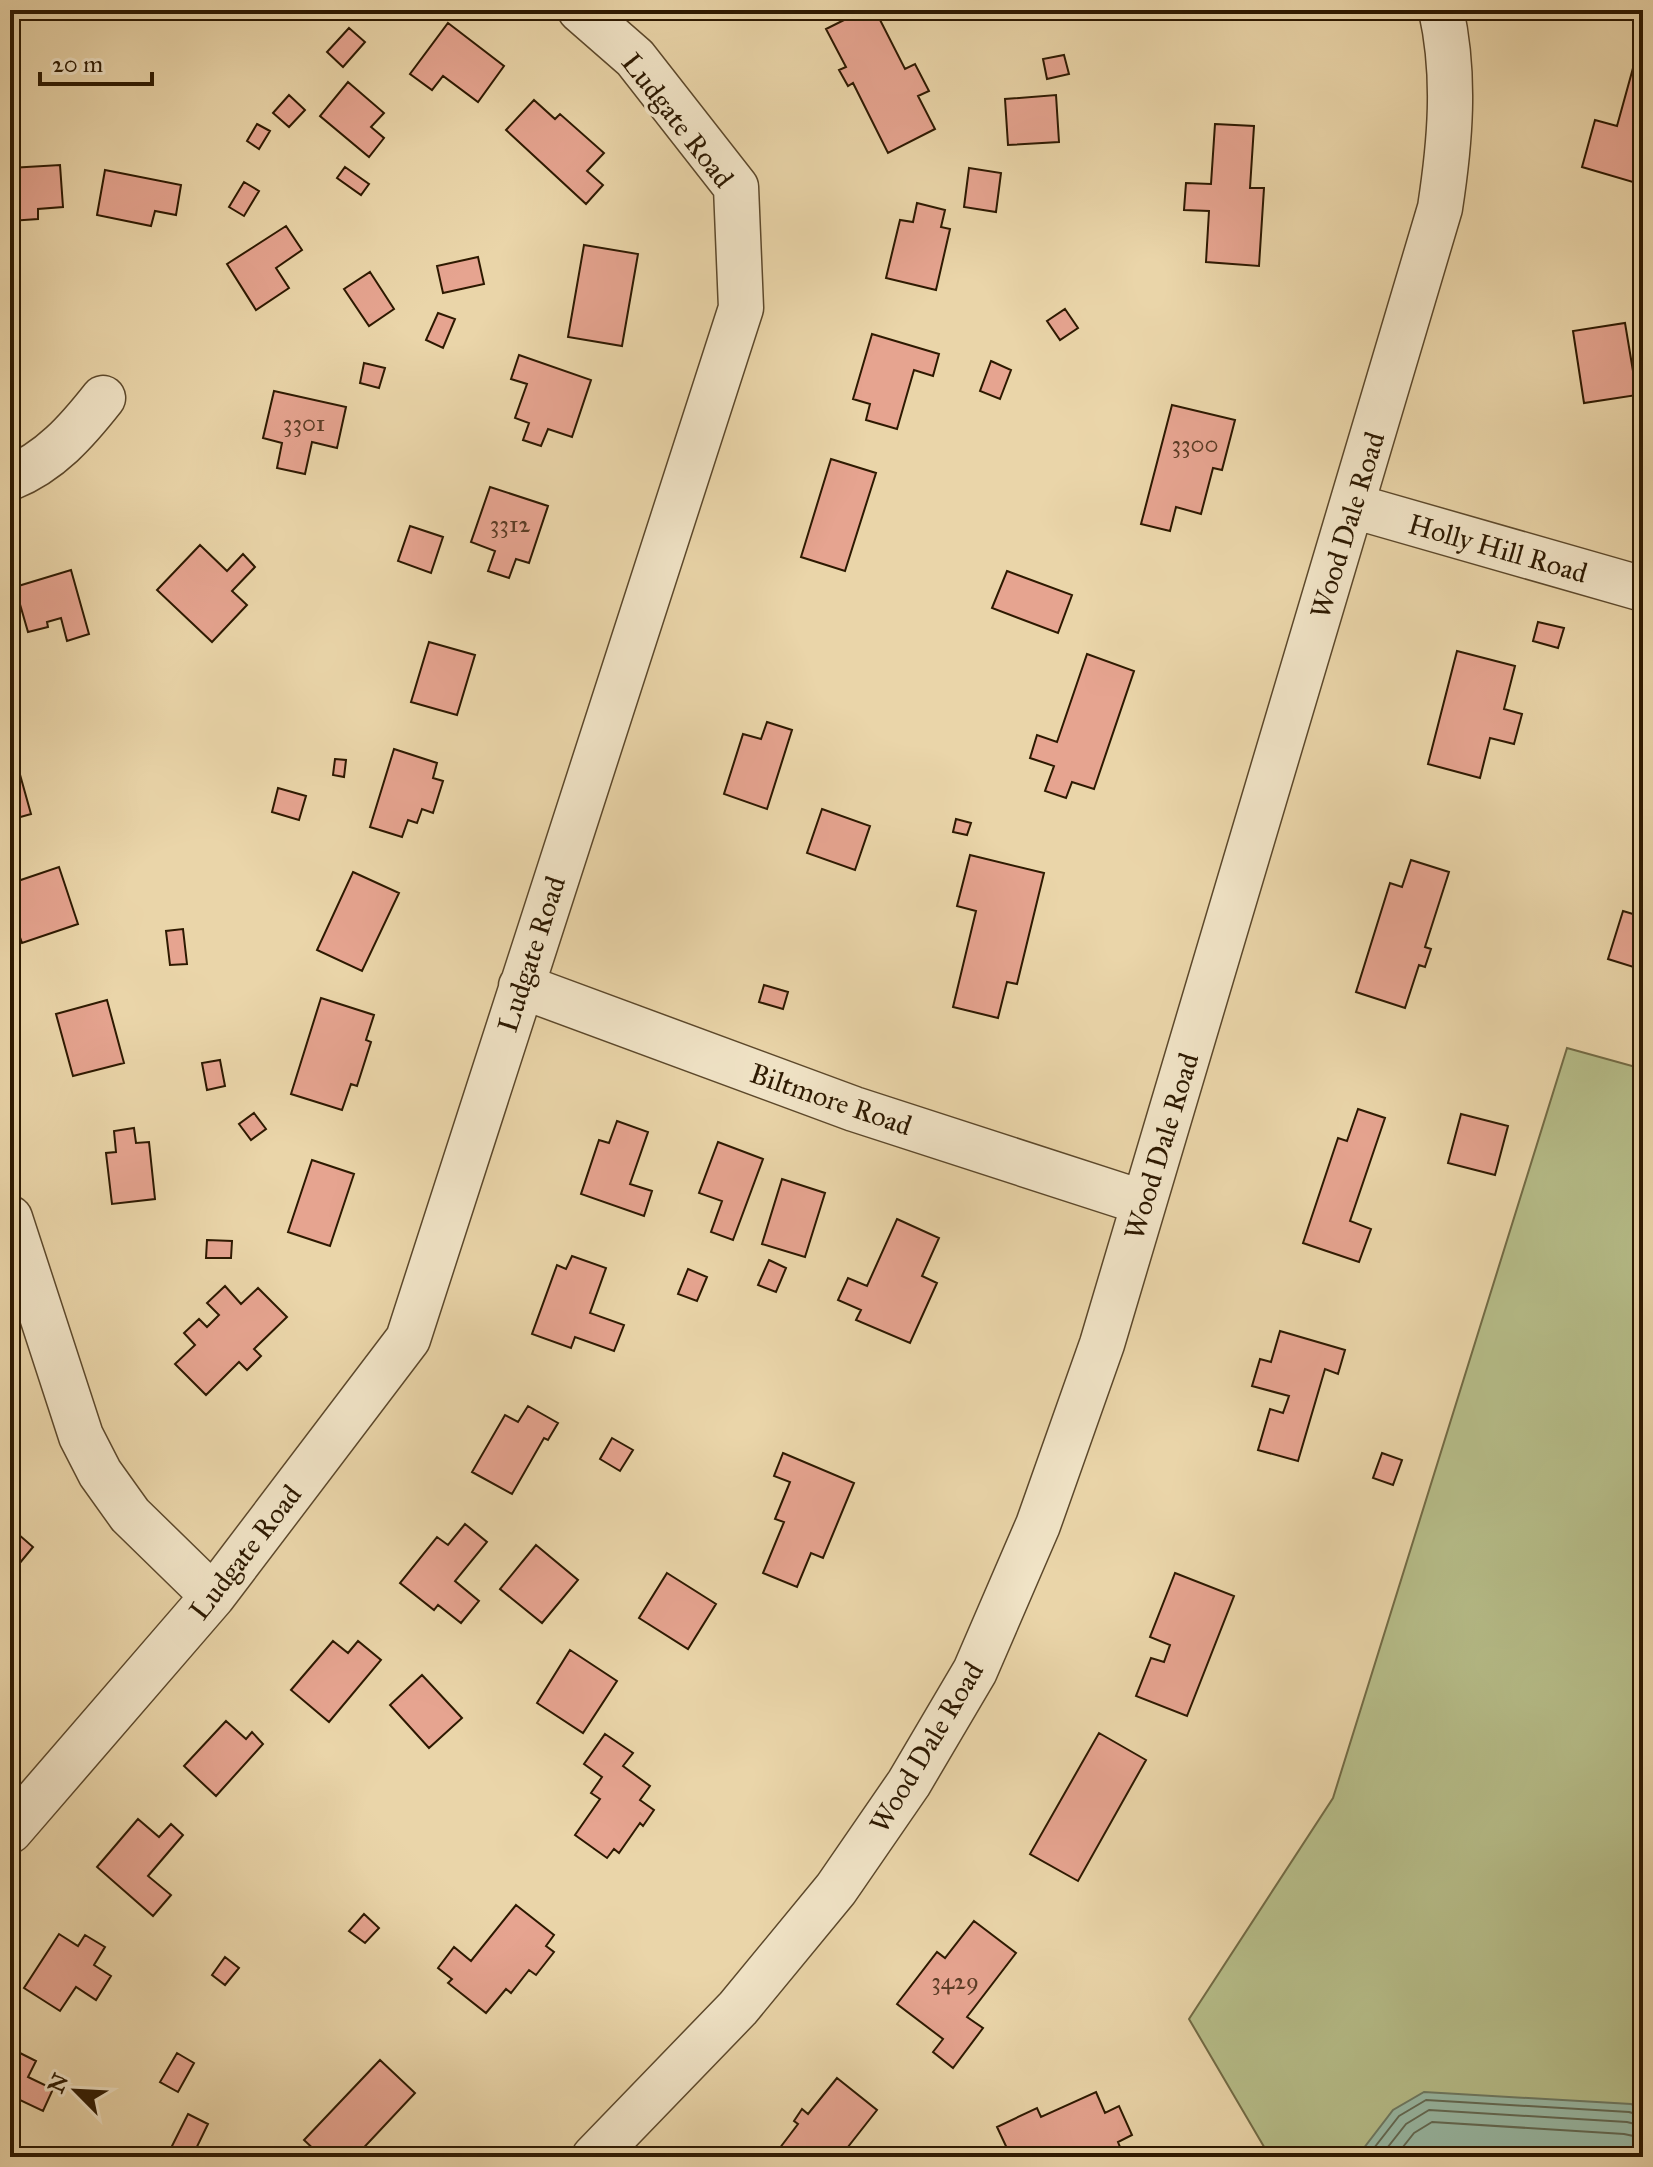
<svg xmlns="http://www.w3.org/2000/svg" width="1653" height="2167" font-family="'IM FELL Great Primer',serif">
<rect width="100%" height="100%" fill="#ead5a9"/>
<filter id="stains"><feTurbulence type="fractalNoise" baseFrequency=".0025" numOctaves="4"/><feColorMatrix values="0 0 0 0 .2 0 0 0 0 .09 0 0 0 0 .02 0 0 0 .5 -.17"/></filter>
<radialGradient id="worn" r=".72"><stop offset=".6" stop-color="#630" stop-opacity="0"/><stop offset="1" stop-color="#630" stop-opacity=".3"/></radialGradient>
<path fill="#b6bd89" stroke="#726b45" stroke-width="2" d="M1567 1048 1643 1069V2157H1270L1189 2019 1333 1798Z"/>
<path fill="#98b9a5" stroke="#6d7963" stroke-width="2" d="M1424 2092 1631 2104 1643 2109V2157H1357L1393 2110Z"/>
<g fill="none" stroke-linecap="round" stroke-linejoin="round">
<path stroke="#626953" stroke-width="2" d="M1367 2157 1399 2116 1426 2100 1629 2112 1643 2116
M1380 2157 1406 2124 1429 2110 1627 2122 1643 2126
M1395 2157 1414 2133 1432 2122 1624 2134 1643 2138"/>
</g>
<path fill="#e6a490" stroke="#2d1901" stroke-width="2" d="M864 10H875L905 69 915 64 929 91 918 96 935 129 888 153 853 83 848 86 839 70 846 67 826 29Z
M448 23 504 66 478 102 443 76 432 90 410 74Z
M349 28 365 42 343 67 327 52Z
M1638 50 1643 51V185L1582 167 1595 120 1617 126Z
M1064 55 1069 74 1047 79 1043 59Z
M348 82 384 113 371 127 384 138 369 157 320 116Z
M289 95 305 110 289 127 273 113Z
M1056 95 1059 142 1008 145 1005 99Z
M534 100 555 119 560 114 604 153 587 171 603 185 586 204 506 130Z
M257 124 270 131 259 149 247 141Z
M1215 124 1254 126 1250 188H1264L1259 266 1206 262 1209 211 1184 210 1186 183 1211 184Z
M60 165 63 207 38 209V219L10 221V168Z
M345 167 369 184 361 195 337 178Z
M969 168 1001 173 996 212 964 207Z
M105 170 181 185 176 215 155 211 151 226 97 215Z
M244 182 259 191 244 216 229 207Z
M917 203 945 210 941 227 950 229 936 290 886 278 900 220 913 222Z
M286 226 302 250 276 268 289 288 256 310 227 264Z
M584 245 638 254 622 346 568 337Z
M478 257 484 284 443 293 437 266Z
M370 272 394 309 369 326 344 289Z
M1065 309 1078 328 1060 340 1047 321Z
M438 313 455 319 443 348 426 340Z
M1625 323 1637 395 1584 403 1573 331Z
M872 334 939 354 933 376 914 370 897 429 866 420 870 404 853 399Z
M519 355 591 380 572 437 548 429 541 446 523 440 529 423 515 418 527 384 511 379Z
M991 361 1011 370 1000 399 980 391Z
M364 363 385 368 379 388 360 383Z
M274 391 346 407 337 448 312 442 305 474 277 468 282 443 263 438Z
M1172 405 1235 420 1222 470 1213 468 1201 514 1176 507 1170 531 1141 524Z
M831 459 876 473 845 571 801 557Z
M490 487 548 506 529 563 516 559 509 578 488 571 495 551 471 542Z
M410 526 443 537 431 573 398 561Z
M200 545 227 571 243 554 255 567 232 591 247 605 212 642 157 590Z
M71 570 89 634 67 641 61 618 47 622 48 627 28 632 15 587Z
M1007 571 1072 595 1058 633 992 608Z
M1538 622 1564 628 1558 648 1533 641Z
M429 642 475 655 457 715 411 702Z
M1457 651 1515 666 1504 709 1522 714 1514 744 1490 738 1480 778 1428 764Z
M1087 654 1134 671 1094 789 1072 782 1066 798 1045 791 1054 766 1030 758 1037 735 1057 742Z
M767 722 792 730 767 809 724 794 743 734 761 739Z
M12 746 31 814 10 820V747Z
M394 749 437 763 433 778 443 781 433 813 422 809 417 823 408 820 402 837 370 827Z
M335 759 346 760 344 777 333 775Z
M278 788 306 796 299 820 272 812Z
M822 809 870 826 855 870 807 853Z
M956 819 971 823 967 835 953 832Z
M970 855 1044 873 1017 984 1007 982 998 1018 953 1007 976 911 957 906Z
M1411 860 1449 872 1425 947 1431 949 1425 967 1419 965 1405 1008 1356 992 1390 883 1402 887Z
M59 867 78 924 22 943 10 909V901L17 899 12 883Z
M353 872 399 893 362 971 317 950Z
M1623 911 1643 917V970L1608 959Z
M183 929 187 964 170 965 166 931Z
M764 985 788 992 783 1009 759 1002Z
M321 998 374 1015 366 1040 371 1042 357 1086 351 1084 342 1110 291 1094Z
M107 1000 124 1063 73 1076 56 1014Z
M220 1060 225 1086 207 1090 202 1063Z
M1358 1109 1385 1118 1350 1221 1371 1229 1359 1262 1303 1243 1338 1138 1347 1141Z
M254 1113 266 1129 251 1140 239 1124Z
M1461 1114 1508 1126 1495 1175 1448 1163Z
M617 1121 648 1132 630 1184 652 1191 644 1216 581 1194 599 1140 609 1143Z
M134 1128 136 1143 149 1142 155 1199 112 1204 106 1153 116 1152 114 1131Z
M718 1142 763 1159 733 1240 711 1232 722 1201 699 1193Z
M312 1160 354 1174 330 1246 288 1232Z
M782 1179 825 1193 805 1257 762 1244Z
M897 1219 939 1238 922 1276 937 1283 910 1343 856 1320 861 1310 838 1300 848 1278 867 1286Z
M207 1240 232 1241 231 1258H206Z
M572 1256 606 1268 590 1313 624 1325 614 1351 575 1337 571 1348 532 1334 557 1265 566 1269Z
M769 1260 786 1268 776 1292 758 1285Z
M688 1269 707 1277 697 1301 678 1294Z
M225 1286 241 1304 258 1288 287 1317 254 1349 261 1356 247 1370 239 1362 206 1395 175 1364 195 1345 184 1333 199 1319 207 1327 219 1315 207 1303Z
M1280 1331 1345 1350 1338 1374 1325 1369 1298 1461 1258 1450 1270 1409 1283 1413 1289 1396 1252 1386 1260 1359 1271 1362Z
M528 1406 558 1423 548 1440 544 1438 512 1494 472 1472 505 1415 518 1422Z
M612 1438 633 1450 620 1471 600 1459Z
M783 1453 854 1483 823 1558 811 1553 797 1587 763 1573 784 1522 775 1519 790 1482 774 1476Z
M1382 1453 1402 1460 1393 1485 1373 1478Z
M465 1524 487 1542 455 1581 479 1601 461 1623 438 1605 434 1610 400 1583 437 1537 448 1545Z
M10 1527 33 1547 10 1575Z
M536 1545 578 1580 542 1623 500 1589Z
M667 1573 716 1604 688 1649 639 1618Z
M1175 1573 1234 1596 1187 1716 1136 1696 1151 1658 1164 1662 1170 1645 1150 1637Z
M333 1641 348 1653 358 1641 381 1660 329 1722 291 1690Z
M570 1650 617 1681 583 1733 537 1703Z
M422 1675 462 1718 429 1748 390 1705Z
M226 1721 246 1739 252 1732 263 1744 216 1796 184 1766Z
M1099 1733 1146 1760 1078 1881 1030 1854Z
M605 1734 633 1753 623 1766 650 1786 640 1800 654 1810 643 1826 640 1823 619 1853 614 1849 607 1858 575 1835 600 1799 591 1793 602 1777 584 1764Z
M138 1819 159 1837 171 1824 183 1835 148 1876 171 1895 153 1916 97 1867Z
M516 1905 554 1935 546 1946 554 1952 536 1975 529 1970 511 1993 506 1989 486 2013 448 1983 452 1979 438 1968 454 1947 471 1961Z
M364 1914 379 1928 365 1943 349 1931Z
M974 1921 1016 1953 967 2017 983 2028 953 2068 933 2052 943 2039 897 2004 937 1952 945 1958Z
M59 1934 78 1946 85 1935 105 1947 94 1965 111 1976 96 2000 76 1987 60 2011 24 1988Z
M225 1957 239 1968 225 1985 212 1975Z
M14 2050 36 2061 28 2077 53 2089 43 2111 18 2099 10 2115V2059Z
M177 2053 194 2063 178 2092 160 2082Z
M380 2060 415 2093 355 2157H322L304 2140Z
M837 2078 877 2110 840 2157H773L798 2124 794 2121 802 2109 808 2114Z
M1096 2092 1105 2113 1119 2106 1132 2135 1118 2142 1124 2157H1036L1035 2155 1011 2157 997 2127 1037 2108 1041 2117Z
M188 2114 208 2124 192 2157H180L169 2152Z"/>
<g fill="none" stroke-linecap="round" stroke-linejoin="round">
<g stroke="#5c482b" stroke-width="47">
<path id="minor" d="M10 478C50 462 77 431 103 398
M1353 506 1643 589
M521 986 854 1109 1144 1203
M10 1218 81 1436 100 1473 130 1515 213 1596
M10 1831 213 1596 408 1339 741 308 736 187 635 58 580 10
M594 2157 738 2008 836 1889 909 1783 975 1671 1038 1525 1102 1344 1440 208C1450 143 1456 76 1441 10"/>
</g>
<use href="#minor" stroke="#f1e4c7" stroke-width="44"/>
</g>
<g text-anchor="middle" stroke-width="7" stroke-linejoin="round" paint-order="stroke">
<g font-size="24" fill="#5b3c25">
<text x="304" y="431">3301</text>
<text x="1195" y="452">3300</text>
<text x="510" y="532">3312</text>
<text x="955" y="1989">3429</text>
</g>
<g font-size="28" fill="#2d1901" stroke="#f1e4c7">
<text transform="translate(678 120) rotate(52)" y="10">Ludgate Road</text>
<text transform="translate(1347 525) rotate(-73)" y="10">Wood Dale Road</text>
<text transform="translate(1498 548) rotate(16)" y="10">Holly Hill Road</text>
<text transform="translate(531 954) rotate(-72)" y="10">Ludgate Road</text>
<text transform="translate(831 1099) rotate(19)" y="10">Biltmore Road</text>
<text transform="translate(1161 1146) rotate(-73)" y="10">Wood Dale Road</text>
<text transform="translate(245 1552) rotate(-52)" y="10">Ludgate Road</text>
<text transform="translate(926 1747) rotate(-59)" y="10">Wood Dale Road</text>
</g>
</g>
<rect width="1653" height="2167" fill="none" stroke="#ead5a9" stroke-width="40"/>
<rect x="12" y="12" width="1629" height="2143" fill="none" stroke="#2d1901" stroke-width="4"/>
<rect x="20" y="20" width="1613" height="2127" fill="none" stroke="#2d1901" stroke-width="2"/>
<g transform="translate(76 2091) rotate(294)" stroke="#f1e4c7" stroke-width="6" paint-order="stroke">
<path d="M0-6L14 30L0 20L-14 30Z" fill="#2d1901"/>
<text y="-12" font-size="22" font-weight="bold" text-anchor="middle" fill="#2d1901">N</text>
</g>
<path d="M40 72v12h112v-12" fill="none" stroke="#2d1901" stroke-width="4"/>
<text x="52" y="72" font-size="24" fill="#2d1901" stroke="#f1e4c7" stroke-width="6" paint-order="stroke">20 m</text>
<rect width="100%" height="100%" filter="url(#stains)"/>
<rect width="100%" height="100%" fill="url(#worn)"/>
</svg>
